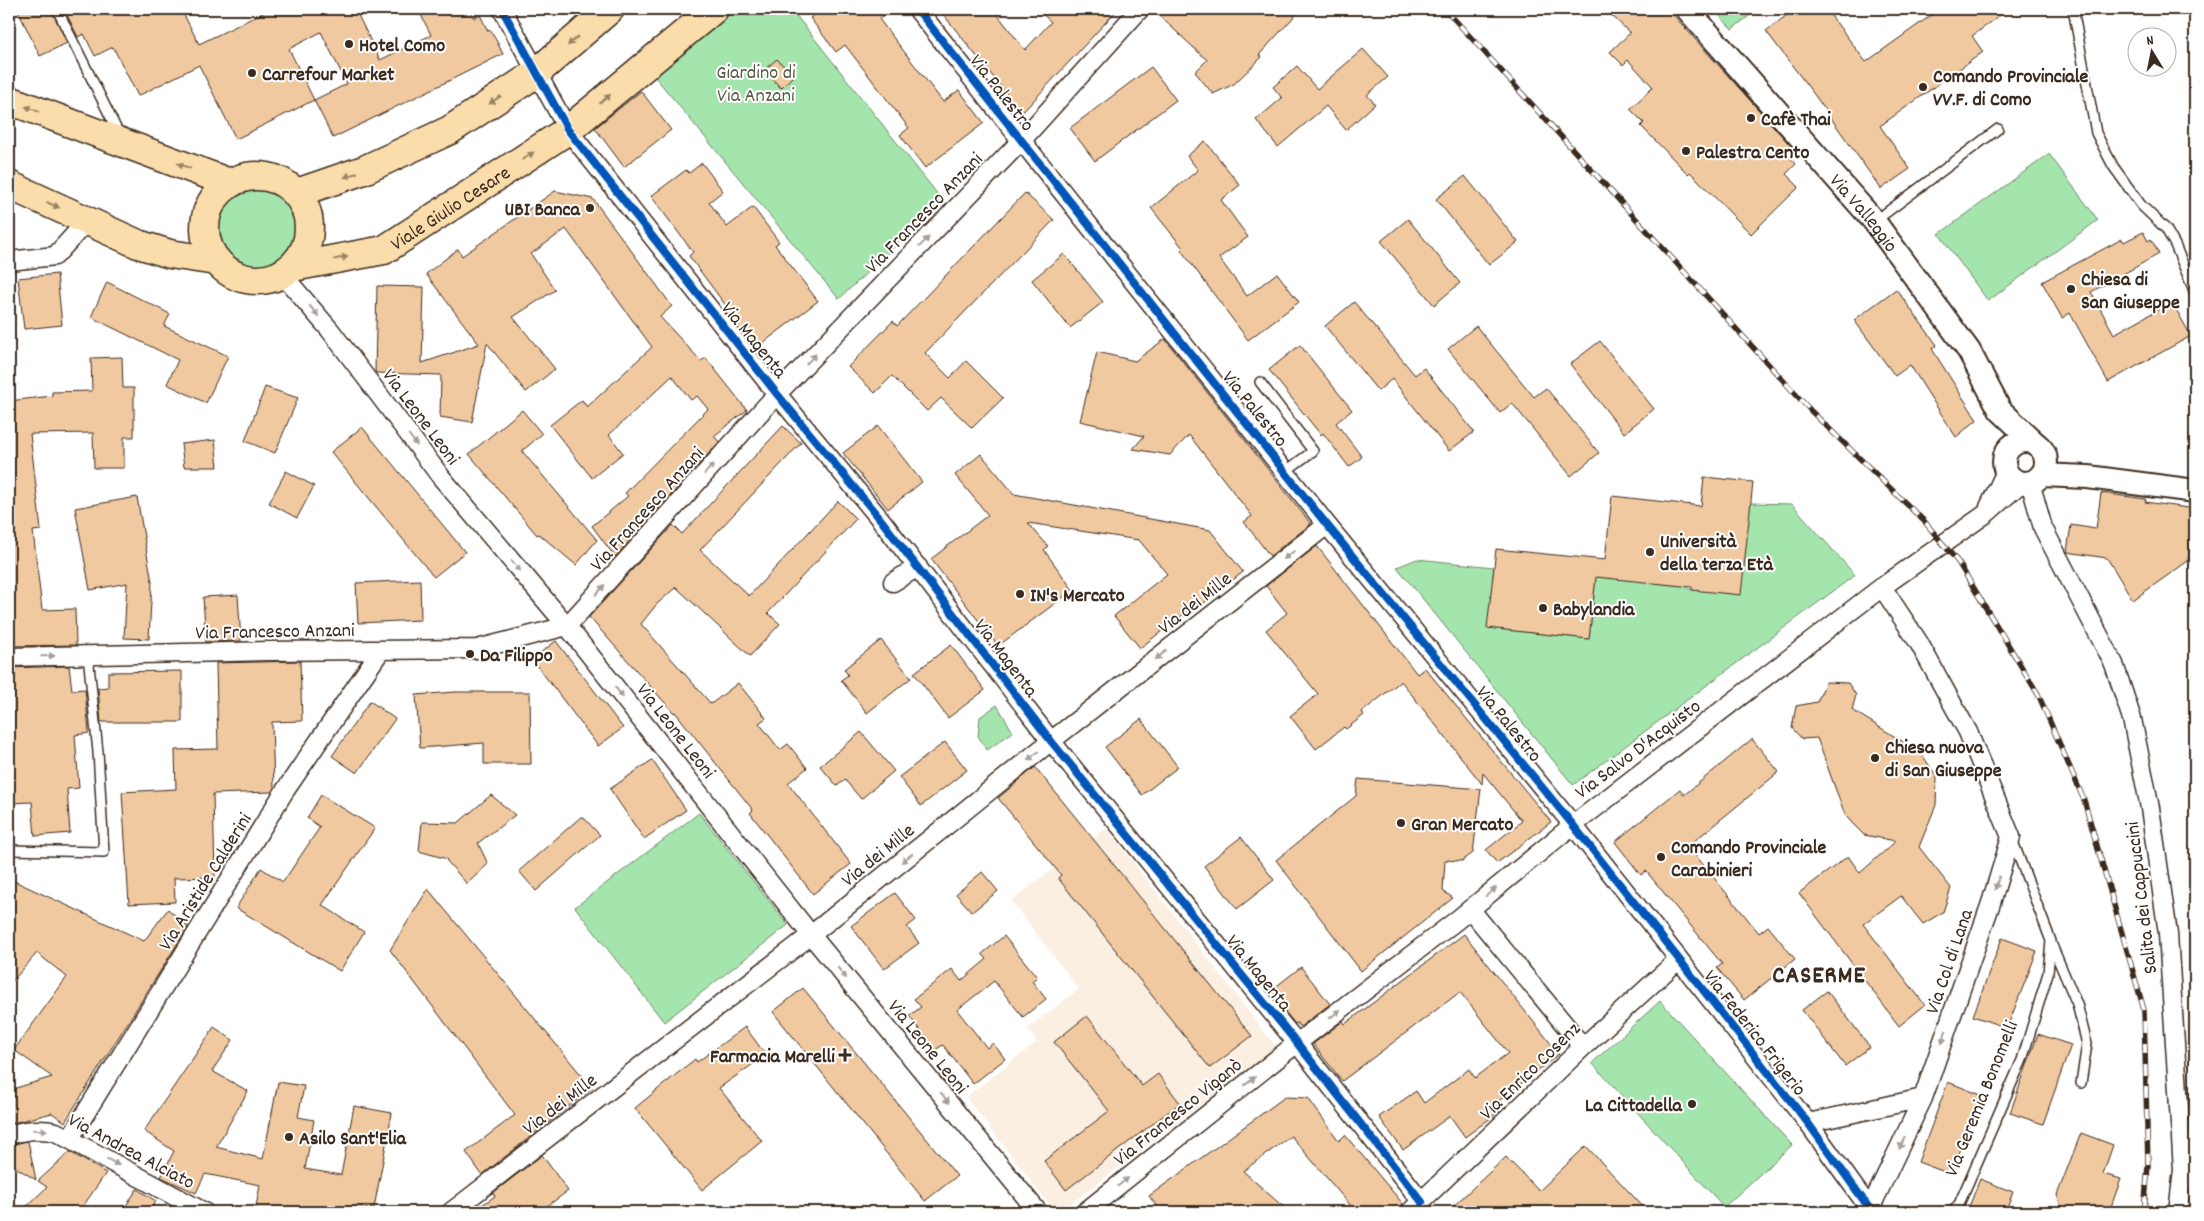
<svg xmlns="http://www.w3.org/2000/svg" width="2204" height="1221" font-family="Dekko,sans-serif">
<rect width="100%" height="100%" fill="#fff"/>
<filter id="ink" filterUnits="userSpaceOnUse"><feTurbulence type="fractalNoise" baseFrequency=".02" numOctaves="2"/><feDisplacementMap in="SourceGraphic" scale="10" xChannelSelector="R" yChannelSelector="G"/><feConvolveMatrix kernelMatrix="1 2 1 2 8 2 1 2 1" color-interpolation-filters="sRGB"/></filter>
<g filter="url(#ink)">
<path fill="#fbefe2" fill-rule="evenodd" d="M1107 828 1276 1047 1060 1212H1055L966 1097 1037 1042 1027 1029 1079 989 1011 901ZM1099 845 1166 930 1126 962 1058 878ZM1177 943 1251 1035 1211 1068 1136 975ZM1087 1016 1127 1067 1095 1093 1054 1042ZM1158 1074 1180 1103 1067 1189 1045 1160Z"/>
<path fill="#a4e5ae" stroke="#708866" d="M728 9H791L943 201 839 299 651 72Z
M1713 9H1748L1752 14 1732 29Z
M2049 154 2098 220 1988 301 1939 234Z
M219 226a40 40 0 1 1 80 0a40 40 0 1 1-80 0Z
M1751 503 1792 504 1855 575 1573 785 1397 567 1417 559 1494 567 1488 628 1589 639 1596 576 1683 586 1692 590Z
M997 705 1013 732 987 750 978 736 980 717Z
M699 813 788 925 664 1022 575 907Z
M1660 1001 1792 1145 1724 1207 1592 1063Z"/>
<path fill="#f1c9a0" stroke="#3b2a1e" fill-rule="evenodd" d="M17 9H51L67 43 40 56Z
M64 9H181L199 44 271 9H355L380 60 431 35 418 9H469L474 18 480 15 488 31 491 30 503 54 333 138 314 100 236 139 199 65 138 96 113 47 95 56 84 34 78 37ZM321 32 347 84 314 100 289 49Z
M823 9H893L879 19 943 102 959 90 984 123 925 168 900 135 909 128 845 45 836 52 810 18Z
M939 9H993L1025 50 1051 22 1037 9H1118L1022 113Z
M1152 9H1301L1259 55 1262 57 1234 84 1213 94 1195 72 1207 60Z
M1605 9H1668L1792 147 1786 153 1796 164 1786 174 1799 187 1751 234 1690 172 1688 174 1641 126 1644 123 1630 109 1653 87 1628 60 1623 65 1610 52 1630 33Z
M1795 9H1826L1866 62 1940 9H2009L1972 36 1983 52 1880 126 1910 169 1881 189 1816 97 1766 31Z
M1363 49 1388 77 1367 95 1375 104 1346 130 1326 106 1278 147 1256 120 1282 98 1273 87 1297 66 1317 89Z
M777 59 793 76 781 88 764 70Z
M1151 67 1176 100 1095 161 1070 128Z
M641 91 671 130 624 167 595 128Z
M1205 141 1240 185 1221 200 1248 237 1219 258 1247 296 1277 273 1299 302 1248 340 1181 250 1183 248 1151 208 1198 170 1187 156Z
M702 163 723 191 709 202 727 227 753 207 779 242 775 245 818 301 755 349 726 313 729 310 689 256 693 252 651 196 686 170 689 173Z
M1465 176 1518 242 1489 265 1436 199Z
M555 191 593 199 672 306 660 317 701 361 706 358 747 410 714 436 719 442 615 557 592 526 628 496 625 493 708 409 697 396 691 400 672 376 609 435 623 453 592 478 550 425 582 400 587 407 652 347 566 229 531 254 555 290 513 317 555 369 526 392 487 343 472 422 440 417 441 375 376 373 375 371 377 286 424 287 422 363 479 344 426 274 458 249 462 256Z
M1025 193 1054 220 925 353 950 378 966 361 1003 398 972 428 941 398 927 411 892 376 875 393 848 367 893 321 897 326Z
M1408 219 1460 283 1434 305 1381 241Z
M2143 232 2148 241 2151 239 2159 254 2091 292 2114 334 2172 302 2191 336 2108 382 2070 313 2062 318 2042 282 2122 239 2124 242Z
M1064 254 1103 302 1070 328 1032 280Z
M57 274 62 325 24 329 18 278Z
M107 282 170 314 164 326 228 356 206 403 167 384 178 360 91 317Z
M1896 289 1937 345 1932 349 1977 420 1956 437 1910 365 1895 376 1854 320Z
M1354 302 1415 375 1424 368 1474 432 1449 451 1392 379 1378 391 1325 326Z
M1476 326 1534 397 1546 388 1599 453 1571 476 1512 403 1500 413 1448 349Z
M1165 339 1311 524 1270 556 1244 522 1252 516 1189 435 1170 455 1133 449 1144 436 1080 421 1097 352 1135 361Z
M1600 341 1654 409 1624 433 1570 364Z
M1300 345 1352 410 1336 423 1362 457 1349 467 1323 433 1321 435 1269 370Z
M122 357 123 388H134V437H124V468H94L93 433 30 434 41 530 33 531 42 610 75 609 76 645 9 646V401L52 396V392L92 391 91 358Z
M265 387 298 398 275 453 245 441Z
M522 410 542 434 522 451 597 540 576 565 539 534 537 535 469 454Z
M783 426 801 443 700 550 749 596 838 501 856 519 768 613 780 624 750 656 676 587 656 605 641 624 711 704 738 683 766 718 759 723 780 750 788 744 807 768 788 783 851 864 813 894 750 813 753 810 675 712 674 713 589 617 673 525 682 534Z
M878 426 922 482 888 509 843 453Z
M362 427 465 552 434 577 331 452Z
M215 440 218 467H184L181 444Z
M981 454 1014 494 1210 530 1243 572 1195 610 1193 607 1140 648 1114 616 1167 574 1139 540 1028 523 1048 546 1044 550 1073 590 998 646 931 559 988 515 955 475Z
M286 471 314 486 297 518 269 503Z
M1704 477 1753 482 1741 595 1692 590V587L1596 577 1589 639 1487 628 1496 549 1605 560 1612 496 1701 506Z
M2101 493 2146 499 2145 502 2195 509 2188 561 2133 600 2107 558 2067 552 2071 525 2096 529Z
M137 497 152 582 149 639 124 638 127 583 90 590 75 508Z
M1317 546 1417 674 1425 668 1551 822 1497 863 1486 850 1522 821 1483 773 1482 784 1401 681 1362 712 1364 715 1346 729 1344 727 1316 749 1290 716 1318 694 1266 630 1287 613 1266 586Z
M420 580 421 620 358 623 356 583Z
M238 595 241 641 206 642 203 597Z
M881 640 911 678 867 713 841 680 848 675 844 669Z
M556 641 623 728 598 746 532 659Z
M951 645 985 690 948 718 914 673Z
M300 661 302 721 272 722 274 788 271 792 213 794 215 877 174 878 175 902 129 904 122 792 176 789 175 750 218 749 216 663Z
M69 666 72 690 85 689 89 733 75 735 79 788 67 789 70 833 35 836 32 802 9 803V668Z
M182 671V722H101L98 688 108 687V672Z
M1826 682 1848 683 1856 695 1852 710 1921 753 1937 777 1936 805 1919 847 1951 888 1943 912 1923 924 1901 896 1863 924 1925 1005 1899 1026 1799 893 1848 856 1860 873 1896 841 1864 835 1852 823 1845 815 1817 738 1802 739 1792 728 1796 706 1817 702Z
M455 692H530L531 764H484V743L420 748 416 695Z
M370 701 395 719 357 773 332 756Z
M1141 719 1178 767 1142 795 1105 747Z
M861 732 894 771 861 799 845 780 837 786 820 766Z
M1752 739 1779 772 1688 846 1759 933 1768 926 1795 959 1744 1000 1717 968 1722 964 1646 871 1641 875 1615 842 1680 789 1684 795Z
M945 742 967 770 921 806 899 777Z
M652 760 686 810 644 839 610 789Z
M1035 767 1252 1036 1210 1068 1058 878 1061 875 998 798Z
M1358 779 1481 789 1473 853 1462 861 1445 860 1443 891 1453 898 1361 971 1276 860 1356 796Z
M321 795 375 828 322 905 364 932 340 971 236 908 261 868 283 882 320 827 307 818Z
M491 795 515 815 478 843 488 864 467 884 446 860 447 859 419 851 422 822 458 823Z
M582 816 600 835 536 891 519 871Z
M1241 837 1274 880 1237 909 1204 866Z
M982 872 998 891 972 912 956 894Z
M12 880 144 941 168 909 188 927 65 1122 52 1113 9 1124V1088H16L52 1077 14 1050 67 977 37 953 9 985V923Z
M428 889 592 1088 482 1175 466 1152 515 1115 390 950Z
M895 893 916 920 907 927 919 943 884 969 851 926Z
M1464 934 1559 1054 1495 1104 1500 1111 1465 1137 1450 1116 1403 1150 1379 1117 1416 1091 1424 1103 1469 1069 1475 1078 1508 1053 1460 992 1342 1081 1313 1044 1343 1021 1345 1024Z
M1004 936 1037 977 1032 981 1046 999 1023 1017 994 981 957 1010 987 1048 993 1043 1005 1059 973 1084 943 1045 935 1050 909 1016 921 1007 914 999 952 969 961 981 987 959 982 954Z
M2002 938 2037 951 2007 1028 1973 1016Z
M1301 967 1330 1004 1300 1027 1297 1023 1295 1024 1269 992Z
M803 988 957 1176 925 1201 773 1012Z
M1827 991 1870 1047 1845 1066 1802 1010Z
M1087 1016 1142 1086 1158 1074 1180 1103 1066 1190 1044 1161 1109 1111 1054 1042Z
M214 1027 233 1040 212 1071 248 1091 216 1147 263 1159 278 1082 304 1086 298 1117 314 1120 305 1169 341 1175 354 1106 392 1113 374 1208 367 1207 366 1212H255L260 1185 205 1174 196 1193 161 1177 174 1151 144 1131Z
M745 1027 766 1055 719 1088 762 1141 702 1190 635 1108 695 1059 697 1062Z
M2038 1034 2071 1045 2043 1124 2010 1113Z
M1948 1082 1981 1095 1950 1174 1918 1162Z
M1285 1097 1308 1098 1339 1141 1345 1135 1403 1204 1393 1212H1356L1291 1136 1243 1171 1289 1212H1161L1149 1196Z
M2081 1133 2113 1145 2103 1174 2121 1179 2109 1212H2063L2057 1195Z
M28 1141 36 1180 9 1163V1145Z
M1586 1146 1648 1212H1447L1506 1157 1539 1191Z
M70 1152 106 1173 79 1212H21L47 1187 38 1181Z
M542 1155 568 1191 539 1212H472L495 1196 493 1193Z
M1980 1179 2013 1192 2005 1212H1967Z
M137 1189 156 1201 149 1212H122Z"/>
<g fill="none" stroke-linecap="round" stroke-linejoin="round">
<g stroke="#3b2a1e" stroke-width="12">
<path id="service" d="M57 9 119 134
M2073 9 2096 133 2113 166 2141 205 2166 229 2175 245 2195 293
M1875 221 1998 129
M1260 382 1313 451 1286 471
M9 850 104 852 98 752 88 655
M2051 943 2077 1004 2087 1044 2081 1083
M1952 1212 1959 1204 2022 1060 2048 973 2051 941 2012 839"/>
</g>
<g stroke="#3b2a1e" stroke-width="21">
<path id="minor" d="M502 9 568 130 777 394 881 520 1051 741 1297 1043 1422 1202
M917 9 1327 525 1573 825 1808 1123 1872 1212
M9 261 55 256 87 221
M282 274 330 330 441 477 567 626 811 935 1038 1212
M2030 482 2043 528 2114 664 2132 719 2150 808 2168 934 2183 1170 2178 1212
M1989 507 2006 471
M893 582 918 567
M9 657 268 651 477 649 567 626 777 394 1021 141 1140 9
M1470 909 1583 1047
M1808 1123 1923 1098 1991 903 2011 837 1968 732 1919 643 1882 587
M9 1135C25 1130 39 1128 56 1132L204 1212
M70 1138 284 792 381 650
M1870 1209 1923 1098
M451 1212 811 935 1051 741 1327 525
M1085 1212 1297 1043 1457 920 1573 825 1882 587 1987 513 2022 482
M1410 1212 1583 1047 1678 960"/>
</g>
<g stroke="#3b2a1e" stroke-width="26">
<g id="tertiary">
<path id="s1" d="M1687 9 1874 221 1969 351 2000 410 2037 445"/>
<circle cx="2025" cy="462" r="21"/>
<path d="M2041 475 2088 477 2195 491"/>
</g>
</g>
<g stroke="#3b2a1e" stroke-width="31">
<g id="primary">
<path d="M9 100 230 183"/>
<circle cx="257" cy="228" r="52"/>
<path d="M9 185 138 244 170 254 216 261"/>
<path d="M297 193 364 170 450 130 535 74 610 9"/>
<path id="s2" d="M293 267 384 250 568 130 714 9"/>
</g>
</g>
<use href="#service" stroke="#fff" stroke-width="9"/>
<use href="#minor" stroke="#fff" stroke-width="18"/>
<use href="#tertiary" stroke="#fff" stroke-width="22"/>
<use href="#primary" stroke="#faddab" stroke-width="28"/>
<g stroke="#3b2a1e" stroke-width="5.5">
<path id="rail" d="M1445 9 1811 411 1924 521 1958 562 2038 694 2084 800 2144 1010 2148 1166 2144 1212"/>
</g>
<use href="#rail" stroke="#fff" stroke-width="4" stroke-dasharray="11" stroke-linecap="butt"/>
<g stroke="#fff" stroke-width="11">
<path id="cycleway" d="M502 9 568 130 777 394 881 520 1051 741 1297 1043 1422 1202
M917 9 1327 525 1573 825 1808 1123 1872 1212"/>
</g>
<use href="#cycleway" stroke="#0057b8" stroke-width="8"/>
</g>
<defs><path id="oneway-solid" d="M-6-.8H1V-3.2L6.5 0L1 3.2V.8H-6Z" transform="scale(1.25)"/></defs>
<g fill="#9a8464">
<use href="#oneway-solid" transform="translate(573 41) rotate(139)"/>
<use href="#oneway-solid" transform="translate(605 99) rotate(-40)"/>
<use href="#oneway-solid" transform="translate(495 100) rotate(146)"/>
<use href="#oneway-solid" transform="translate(32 109) rotate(-159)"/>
<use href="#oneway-solid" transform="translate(528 156) rotate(-33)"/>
<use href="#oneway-solid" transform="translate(184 166) rotate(-159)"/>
<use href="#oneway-solid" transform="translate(351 175) rotate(161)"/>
<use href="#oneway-solid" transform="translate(53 205) rotate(24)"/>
<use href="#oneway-solid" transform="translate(341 258) rotate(-11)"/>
</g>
<g fill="#a79f9a">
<use href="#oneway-solid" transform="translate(924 242) rotate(-46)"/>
<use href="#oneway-solid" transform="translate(314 311) rotate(50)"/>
<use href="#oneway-solid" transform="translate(811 359) rotate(-46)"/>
<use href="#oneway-solid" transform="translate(413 440) rotate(53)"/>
<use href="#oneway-solid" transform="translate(709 469) rotate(-48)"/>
<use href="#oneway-solid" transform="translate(1289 555) rotate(142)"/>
<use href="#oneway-solid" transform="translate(516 566) rotate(50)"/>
<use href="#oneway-solid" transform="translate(600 590) rotate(-48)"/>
<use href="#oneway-solid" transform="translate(1161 655) rotate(142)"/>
<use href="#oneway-solid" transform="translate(48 656) rotate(-1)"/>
<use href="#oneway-solid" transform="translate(619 692) rotate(52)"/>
<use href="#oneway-solid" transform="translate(1033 756) rotate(141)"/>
<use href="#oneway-solid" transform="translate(907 858) rotate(141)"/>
<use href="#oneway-solid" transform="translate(1997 883) rotate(107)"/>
<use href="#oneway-solid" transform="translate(1491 892) rotate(-39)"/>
<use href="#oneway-solid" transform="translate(842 973) rotate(51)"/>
<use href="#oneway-solid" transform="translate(1335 1014) rotate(-38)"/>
<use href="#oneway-solid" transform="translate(1944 1037) rotate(109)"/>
<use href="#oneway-solid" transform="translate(1250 1081) rotate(-39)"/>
<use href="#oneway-solid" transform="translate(945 1098) rotate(51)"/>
<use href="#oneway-solid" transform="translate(40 1130) rotate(1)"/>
<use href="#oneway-solid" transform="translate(1902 1143) rotate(115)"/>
<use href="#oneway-solid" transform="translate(113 1162) rotate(29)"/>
<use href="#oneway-solid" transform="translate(1123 1182) rotate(-39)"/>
</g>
</g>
<g fill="#3b2a1e" stroke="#fff" stroke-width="2">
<circle cx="349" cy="44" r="5"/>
<circle cx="252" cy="73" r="5"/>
<circle cx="1923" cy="87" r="5"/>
<circle cx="1751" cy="118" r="5"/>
<circle cx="1686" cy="151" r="5"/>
<circle cx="590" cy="208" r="5"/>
<circle cx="2071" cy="289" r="5"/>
<circle cx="1650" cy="552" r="5"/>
<circle cx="1020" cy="594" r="5"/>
<circle cx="1543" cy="608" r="5"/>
<circle cx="470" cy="654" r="5"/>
<circle cx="1875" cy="758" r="5"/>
<circle cx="1401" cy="823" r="5"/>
<circle cx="1661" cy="857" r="5"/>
<path d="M842.5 1047.5h5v5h5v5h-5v5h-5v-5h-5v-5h5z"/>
<circle cx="1692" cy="1104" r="5"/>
<circle cx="289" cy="1137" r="5"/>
</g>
<g text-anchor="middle" stroke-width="4" stroke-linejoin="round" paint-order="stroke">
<g font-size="20" font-weight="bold" fill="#3b2a1e" stroke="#fff" text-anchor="start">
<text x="359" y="51">Hotel Como</text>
<text x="262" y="80">Carrefour Market</text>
<text x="1933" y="82">Comando Provinciale<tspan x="1933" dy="23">VV.F. di Como</tspan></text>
<text x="1761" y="125">Cafè Thai</text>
<text x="1696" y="158">Palestra Cento</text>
<text x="580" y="215" text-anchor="end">UBI Banca</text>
<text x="2081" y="285">Chiesa di<tspan x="2081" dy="23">San Giuseppe</tspan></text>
<text x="1660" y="547">Università<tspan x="1660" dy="23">della terza Età</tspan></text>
<text x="1030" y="601">IN's Mercato</text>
<text x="1553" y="615">Babylandia</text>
<text x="480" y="661">Da Filippo</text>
<text x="1885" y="753">Chiesa nuova<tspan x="1885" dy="23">di San Giuseppe</tspan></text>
<text x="1411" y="830">Gran Mercato</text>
<text x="1671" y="853">Comando Provinciale<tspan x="1671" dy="23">Carabinieri</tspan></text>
<text x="835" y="1062" text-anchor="end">Farmacia Marelli</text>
<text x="1682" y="1111" text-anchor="end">La Cittadella</text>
<text x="299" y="1144">Asilo Sant'Elia</text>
</g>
<g font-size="20" fill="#555942" stroke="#fff">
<text x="756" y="78">Giardino di<tspan x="756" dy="23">Via Anzani</tspan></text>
</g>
<g font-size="20" fill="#3b2a1e" stroke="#fff">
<text transform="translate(1003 92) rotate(52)" y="7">Via Palestro</text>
<text dy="7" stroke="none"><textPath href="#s2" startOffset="171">Viale Giulio Cesare</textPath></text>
<text transform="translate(923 212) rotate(-46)" y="7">Via Francesco Anzani</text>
<text dy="7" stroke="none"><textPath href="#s1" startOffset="270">Via Valleggio</textPath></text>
<text transform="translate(755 339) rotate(51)" y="7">Via Magenta</text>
<text transform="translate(1256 408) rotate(51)" y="7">Via Palestro</text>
<text transform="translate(422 416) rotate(53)" y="7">Via Leone Leoni</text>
<text transform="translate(646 508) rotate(-48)" y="7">Via Francesco Anzani</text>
<text transform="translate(1194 602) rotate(-38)" y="7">Via dei Mille</text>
<text transform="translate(275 630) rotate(-1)" y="7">Via Francesco Anzani</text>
<text transform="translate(1007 657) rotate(53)" y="7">Via Magenta</text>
<text transform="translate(1510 723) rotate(51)" y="7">Via Palestro</text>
<text transform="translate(677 730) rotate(52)" y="7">Via Leone Leoni</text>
<text transform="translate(1637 748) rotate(-37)" y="7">Via Salvo D'Acquisto</text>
<text transform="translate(877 854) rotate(-39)" y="7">Via dei Mille</text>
<text transform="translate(204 881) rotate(-58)" y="7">Via Aristide Calderini</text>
<text transform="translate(2140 898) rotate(-97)" y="7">Salita dei Cappuccini</text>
<text transform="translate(1948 961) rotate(-71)" y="7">Via Col di Lana</text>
<text transform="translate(1260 972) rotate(51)" y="7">Via Magenta</text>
<text transform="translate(1756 1032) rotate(52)" y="7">Via Federico Frigerio</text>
<text transform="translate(929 1046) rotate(51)" y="7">Via Leone Leoni</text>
<text transform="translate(1529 1070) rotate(-44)" y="7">Via Enrico Cosenz</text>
<text transform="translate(1980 1098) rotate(-68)" y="7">Via Geremia Bonomelli</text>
<text transform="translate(559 1103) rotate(-37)" y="7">Via dei Mille</text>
<text transform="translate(1177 1111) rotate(-39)" y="7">Via Francesco Viganò</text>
<text transform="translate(132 1150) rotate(28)" y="7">Via Andrea Alciato</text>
</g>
<g font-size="25" font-weight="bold" letter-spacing="1" fill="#3b2a1e" stroke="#fff">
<text x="1819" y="982">CASERME</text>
</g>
</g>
<rect width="2204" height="1221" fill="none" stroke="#fff" stroke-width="30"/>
<rect x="15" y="15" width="2174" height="1191" fill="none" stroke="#3b2a1e" stroke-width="2" filter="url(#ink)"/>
<g transform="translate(2152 52) rotate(350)"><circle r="24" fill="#ffffff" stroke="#b1aaa5"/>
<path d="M0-4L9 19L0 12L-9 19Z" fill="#3b2a1e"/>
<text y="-8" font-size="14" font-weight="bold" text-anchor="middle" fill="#3b2a1e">N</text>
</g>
</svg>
